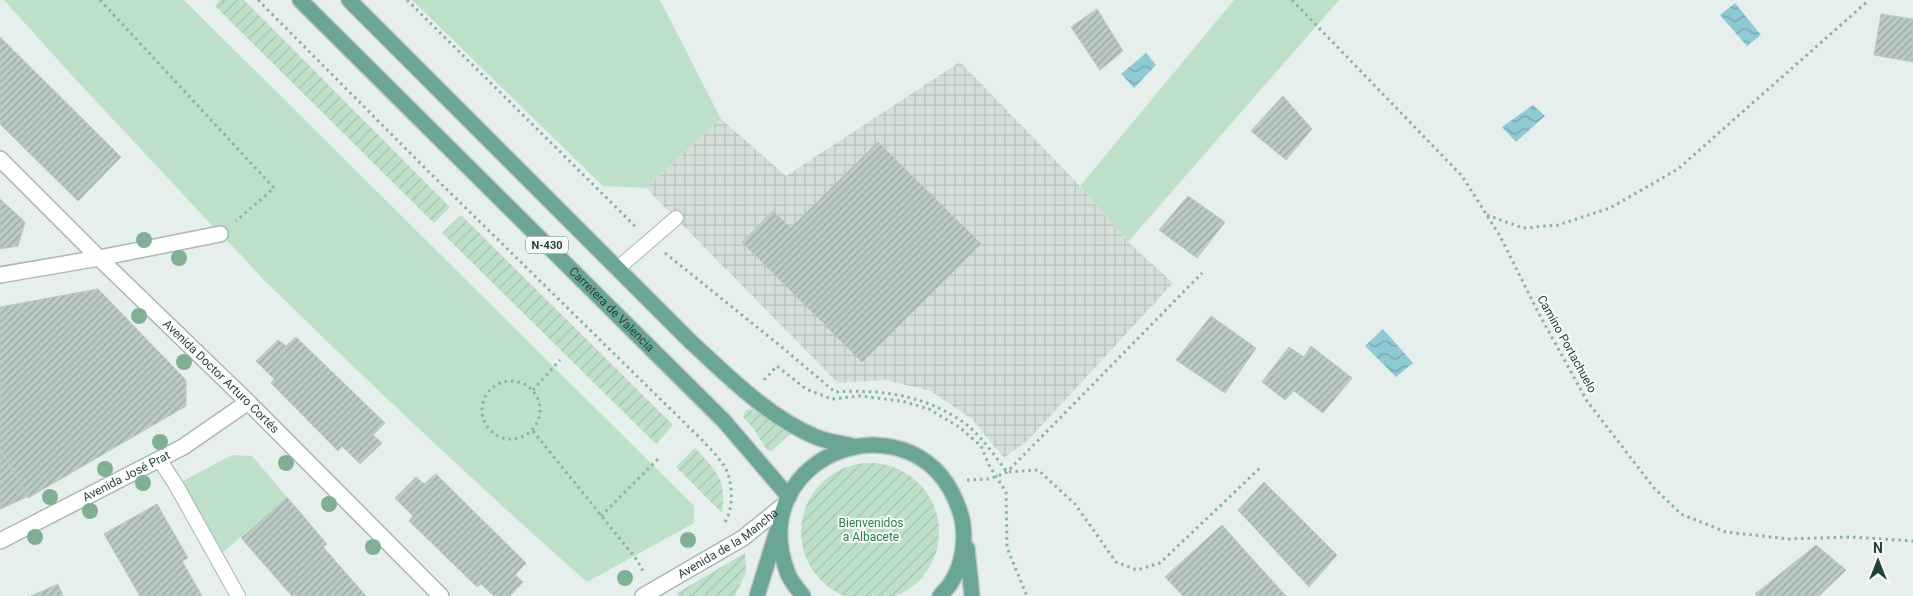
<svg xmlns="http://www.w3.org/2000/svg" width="1913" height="596" font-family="Roboto,sans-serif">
<defs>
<pattern id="industrial-grid" width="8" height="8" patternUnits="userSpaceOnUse" patternTransform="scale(1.25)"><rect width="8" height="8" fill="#d4dfda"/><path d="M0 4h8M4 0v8" fill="none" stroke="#b6c1bc"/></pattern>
<pattern id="garden-furrows" width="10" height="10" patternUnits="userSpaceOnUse" patternTransform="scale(1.25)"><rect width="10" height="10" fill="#bfe0c8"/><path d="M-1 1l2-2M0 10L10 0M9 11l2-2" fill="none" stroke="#a4c1ad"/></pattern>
<pattern id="water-waves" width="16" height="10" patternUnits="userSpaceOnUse" patternTransform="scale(1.25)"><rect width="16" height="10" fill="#8ec9d4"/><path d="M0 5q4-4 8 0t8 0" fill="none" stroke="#74a5ad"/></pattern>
<pattern id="building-hatch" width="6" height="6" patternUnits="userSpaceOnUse" patternTransform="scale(1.25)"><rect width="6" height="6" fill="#bbcac4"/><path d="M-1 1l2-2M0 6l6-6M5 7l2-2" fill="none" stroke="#98a6a0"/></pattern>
</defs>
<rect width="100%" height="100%" fill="#e6efeb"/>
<path fill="url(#industrial-grid)" d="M960 62 1080 186 1128 242 1173 283 1029 439 1004 458 972 419 931 391 885 380 838 383 646 188 721 119 786 176Z"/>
<path fill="#bfe0c8" d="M4 0H184L694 506V523L587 582C476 484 369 383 264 280L247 262H248L220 234 67 70Z
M412 0H660L721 119 646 188 603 186Z
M1234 0H1339L1128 242 1080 186Z
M232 455 252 456 287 497 221 554 183 481Z"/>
<path fill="url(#garden-furrows)" d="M220 0H244L450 207 434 223 215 6Z
M461 215 673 425 656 444 442 233Z
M748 409 753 410 790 430V434L772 451 767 450 753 428 743 417 745 411Z
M695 448C716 471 727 479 722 513L676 467Z
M801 532a69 69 0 1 1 138 0a69 69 0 1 1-138 0Z
M745 553 746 572 735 596H679L677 593Z"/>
<path fill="url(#water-waves)" d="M1735 3 1761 35 1747 46 1720 15Z
M1146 53 1156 65 1134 88 1121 74Z
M1533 105 1545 116 1516 142 1502 127Z
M1383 329 1413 363 1396 377 1365 346Z"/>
<path fill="url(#building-hatch)" stroke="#b8c9c2" d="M1097 9 1123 51 1100 70 1071 27Z
M1881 14 1913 19V62L1874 55Z
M0 37 121 157 78 201 0 124Z
M1283 96 1312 129 1286 160 1251 131Z
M878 142 981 244 862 362 742 242 773 211 791 228Z
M1188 196 1225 222 1197 258 1159 230Z
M0 199 25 222 18 246 0 249Z
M98 289 186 380V406L28 498 0 449V307Z
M1211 316 1256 348 1225 393 1176 360Z
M296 337 385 423 373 435 382 443 360 464 342 446 338 451 271 383 274 379 256 361 278 340 286 346Z
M1311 346 1352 378 1323 413 1294 391 1285 400 1262 382 1289 347 1304 357Z
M0 451 29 496 0 509Z
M436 474 526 563 515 575 523 582 510 596H494L481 584 477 587 409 521 413 516 395 498 416 477 424 484Z
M1264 482 1337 555 1309 587 1238 510Z
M287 497 327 544 323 547 366 596H292L241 538Z
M157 504 188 558 182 561 202 596H140L104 534Z
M1222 525 1239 544 1286 596H1183L1165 577Z
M1816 545 1846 570 1819 596H1757L1755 594Z
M58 584 63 596H31Z"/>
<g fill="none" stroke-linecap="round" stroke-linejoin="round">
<g stroke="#a8b8b2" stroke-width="16">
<path id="lane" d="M617 269 676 218
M159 459 176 485 238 596"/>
</g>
<g stroke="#a8b8b2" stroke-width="18">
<g id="street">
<path id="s1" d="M0 159 99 258 248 402 441 596"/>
<path d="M0 275 99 258 220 234"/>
<path id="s2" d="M0 541 183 447 248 402"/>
<path id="s3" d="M643 596 743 538 785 504"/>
</g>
</g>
<g stroke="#c2cac8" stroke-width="18">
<g id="primary">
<path id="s4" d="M300 0 724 421 789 497"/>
<path d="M349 0 691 342C729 377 768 417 816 437 828 442 841 443 853 446"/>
<path d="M967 548 972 596"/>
<path d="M757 596 777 531"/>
<path d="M803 596C798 589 791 582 788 574 740 451 921 389 960 512 967 533 964 562 952 581 949 587 944 591 940 596"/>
</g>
</g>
<path stroke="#86b3a5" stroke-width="3" stroke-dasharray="2.5 4" stroke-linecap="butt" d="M100 0 274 188 236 221
M258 0 425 168 703 441C711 450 720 458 726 469 733 484 734 510 724 523
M407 0 636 227
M1292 0 1462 176 1500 236 1538 312 1587 401 1654 488 1681 514 1726 532 1789 539 1851 537 1913 541
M1487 215 1523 228 1558 225 1610 208 1678 169 1869 0
M665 253 778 344 835 392C881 389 924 395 963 422 981 435 994 455 1007 472L1038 470 1075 504 1116 562 1137 570 1160 563 1261 467
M764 380 777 366 806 389 832 399 860 396 902 401 929 409 959 427 981 446 989 465 1006 492 1007 548 1027 596
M482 410a29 29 0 1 1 58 0a29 29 0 1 1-58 0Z
M533 390 560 360
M533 431 637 560 643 571
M967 480 990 479 1007 472 1202 273
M601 516 658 459"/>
<use href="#lane" stroke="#fff" stroke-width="14"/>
<use href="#street" stroke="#fff" stroke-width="15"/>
<use href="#primary" stroke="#6aa596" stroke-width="15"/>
</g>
<g fill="#80af93">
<circle cx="144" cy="240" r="8"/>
<circle cx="179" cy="258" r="8"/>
<circle cx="139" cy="316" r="8"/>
<circle cx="184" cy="362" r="8"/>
<circle cx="160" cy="442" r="8"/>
<circle cx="286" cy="463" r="8"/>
<circle cx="105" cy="469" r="8"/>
<circle cx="143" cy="483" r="8"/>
<circle cx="50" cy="497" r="8"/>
<circle cx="329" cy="504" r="8"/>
<circle cx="90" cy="511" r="8"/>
<circle cx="35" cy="537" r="8"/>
<circle cx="688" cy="540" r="8"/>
<circle cx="373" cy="547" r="8"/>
<circle cx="625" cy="578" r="8"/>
</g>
<g text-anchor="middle" stroke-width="4" stroke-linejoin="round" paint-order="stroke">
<rect fill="#f7fbf9" stroke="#637a73" stroke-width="1" x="526" y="236.5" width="42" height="17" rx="4"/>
<g font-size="11" font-weight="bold" fill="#24423a">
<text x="547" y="249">N-430</text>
</g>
<g font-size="12" fill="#24423a" stroke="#f7fbf9">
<text dy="4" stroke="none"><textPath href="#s4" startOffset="439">Carretera de Valencia</textPath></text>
<text transform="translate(1567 344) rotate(61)" y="4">Camino Portachuelo</text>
<text dy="4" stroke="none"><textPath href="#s1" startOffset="310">Avenida Doctor Arturo Cortés</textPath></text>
<text dy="4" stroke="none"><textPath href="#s2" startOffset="142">Avenida José Prat</textPath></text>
<text dy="4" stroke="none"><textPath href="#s3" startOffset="100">Avenida de la Mancha</textPath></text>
</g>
<g font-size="12" fill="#2d7a4b" stroke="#f7fbf9">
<text x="871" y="527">Bienvenidos<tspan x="871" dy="14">a Albacete</tspan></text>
</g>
</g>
<g transform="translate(1878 561)" stroke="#f7fbf9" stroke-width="4" paint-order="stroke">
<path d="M0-4L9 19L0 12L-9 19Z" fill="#24423a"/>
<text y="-8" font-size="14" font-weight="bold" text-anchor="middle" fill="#24423a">N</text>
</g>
</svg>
